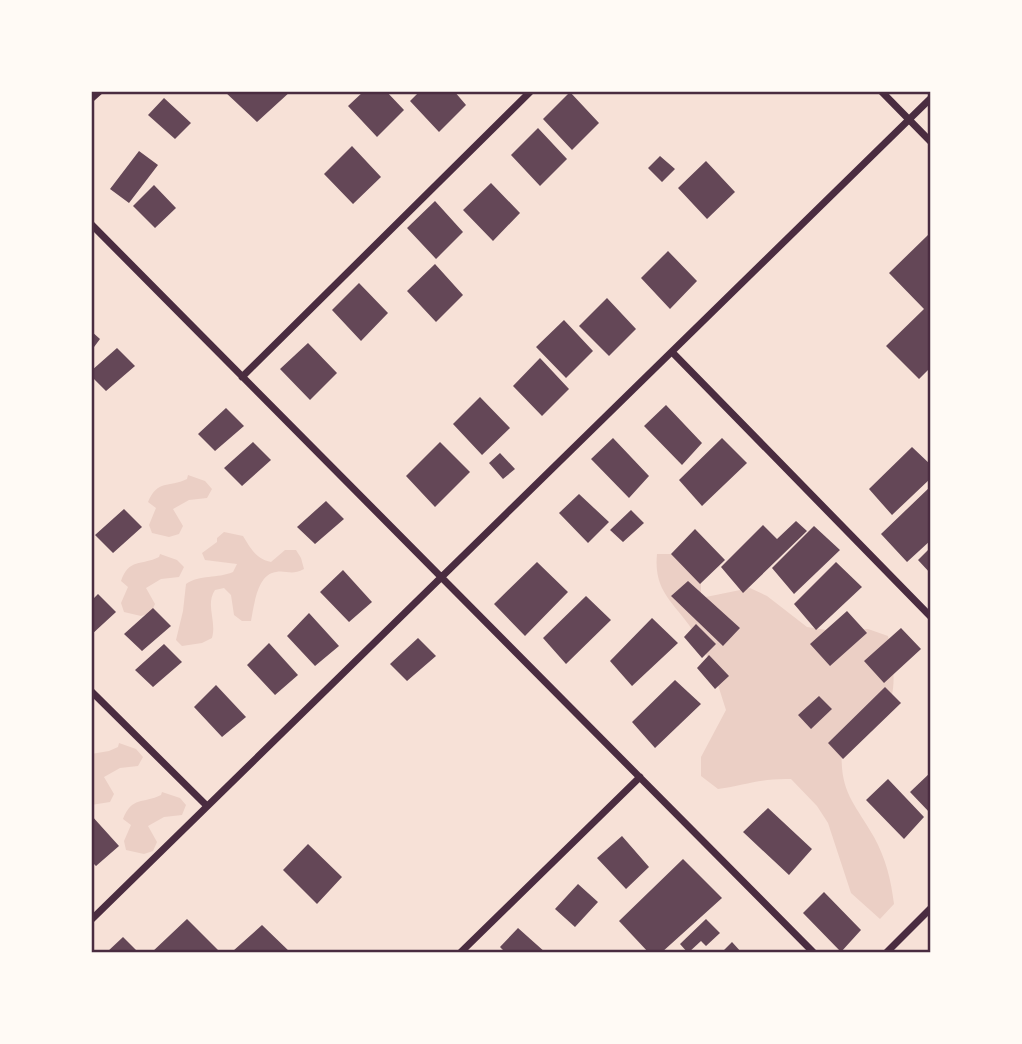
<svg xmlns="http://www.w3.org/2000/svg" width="1022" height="1044" font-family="'Open Sans',sans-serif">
<rect width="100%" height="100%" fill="#f7e1d7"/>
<path fill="#ebcfc5" d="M188 475 205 481 212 489 207 498 189 500 173 509 183 526 179 534 169 537 152 533 149 525 156 508 148 502C158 479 168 488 187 479Z
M224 532 243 536C251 549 256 559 271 562L285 550H296L301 558 304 569C291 576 287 570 276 572 257 574 254 606 251 621H242L234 615 231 595 224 588 215 590C205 605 217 621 212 638L202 643 182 646 176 640 183 611 186 584C200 574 217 579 233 572L237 564 205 560 202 553 217 542V538Z
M160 554 177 560 184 567 179 577 161 579 146 588 155 604 151 613 141 616 124 612 121 603 128 587 121 581C129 558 141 566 159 557Z
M657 554H677L701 579V598L750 588 767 596 807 627 827 630 868 629 888 636C892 657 900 693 884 712 873 725 855 736 842 747 839 792 854 802 874 837 886 859 891 880 894 904L880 919 851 893 828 823 817 806 791 779C762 778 746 785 718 789L701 776V757L726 710C718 685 710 657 695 634 677 604 653 594 657 554Z
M119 743 136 749 143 757 138 766 120 768 104 777 114 794 110 802 91 805V754L109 751 118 747Z
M162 792 180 798 186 805 182 815 164 817 148 826 157 842 153 851 144 854 126 850 124 841 131 825 123 819C132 796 143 804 161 795Z"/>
<path fill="#644757" d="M224 91H291L257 122Z
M364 91H386L404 110 377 137 348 106Z
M420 91H454L466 105 439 132 410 101Z
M570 92 599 123 572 150 543 119Z
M164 98 191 123 175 139 148 115Z
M538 128 567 159 540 186 511 155Z
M352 146 381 177 353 204 324 174Z
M139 151 158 165 129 203 110 189Z
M660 156 675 169 662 182 648 168Z
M706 161 735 192 707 219 678 188Z
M491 183 520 213 493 241 463 210Z
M154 185 176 208 155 228 133 206Z
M435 201 463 232 436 259 407 228Z
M928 235 931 238V367L919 379 886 346 924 309 889 273Z
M668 251 697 281 670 309 641 278Z
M435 264 463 295 436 322 407 291Z
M359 283 388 313 361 341 332 310Z
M607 298 636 329 609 356 579 326Z
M564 320 593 351 566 378 536 347Z
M91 331 100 339 91 351Z
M308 343 337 373 310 400 280 369Z
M117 348 135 366 106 391 91 376V371Z
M540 358 569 389 542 416 513 386Z
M480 397 510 428 482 455 453 424Z
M666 405 702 443 682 465 644 426Z
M226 408 244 426 215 451 198 434Z
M613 438 649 476 629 498 591 459Z
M722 438 747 463 702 506 679 480Z
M253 442 271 460 242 486 224 468Z
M440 442 470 472 435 507 406 476Z
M912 447 931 465V478L892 515 869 489Z
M500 453 515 469 503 479 489 463Z
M931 486V540L907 562 881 534Z
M579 494 609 522 588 543 559 513Z
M326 501 344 519 315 544 297 527Z
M124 509 142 527 113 553 95 535Z
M631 510 644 523 623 542 610 530Z
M796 521 807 531 743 593 721 567 763 525 777 539Z
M814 526 840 550 794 594 772 568Z
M695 529 725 560 700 584 671 554Z
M931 547V574L918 560Z
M537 562 568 592 525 636 494 604Z
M836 562 862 587 816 630 794 604Z
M343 570 372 602 349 622 320 592Z
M688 581 740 628 723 646 671 596Z
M98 594 116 612 91 635V601Z
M586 596 611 620 566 664 543 638Z
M153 608 171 626 142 651 124 634Z
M847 611 867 633 830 666 810 644Z
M309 613 339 646 315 666 287 636Z
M652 618 678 643 632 686 610 661Z
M696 624 716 644 702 658 684 637Z
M901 628 921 649 884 683 864 661Z
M418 638 436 656 407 681 390 664Z
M269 643 298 675 275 695 247 665Z
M164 644 182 662 153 687 135 670Z
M709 655 729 676 715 689 697 668Z
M675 680 701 704 655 748 632 722Z
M216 685 246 717 222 737 194 707Z
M885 687 901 703 843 759 828 743Z
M819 696 832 709 811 729 798 715Z
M931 772V814L910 792Z
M888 779 924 817 904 839 866 800Z
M768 808 812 849 789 875 743 832Z
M91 815 119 846 96 866 91 861Z
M622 836 649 867 626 889 597 858Z
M308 844 342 877 317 904 283 870Z
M683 859 722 898 661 953H649L619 921Z
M578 884 598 902 575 927 555 909Z
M824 892 861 930 841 952 803 913Z
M187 919 221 953H151Z
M706 919 720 933 706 946 701 941 688 953 680 944Z
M262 925 291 953 233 951Z
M518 928 546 953H506L500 947Z
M123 937 139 953H106Z
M732 942 742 953H721Z"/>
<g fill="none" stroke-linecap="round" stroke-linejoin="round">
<path stroke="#4a2c40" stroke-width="7" d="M881 91 931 142
M91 99 100 91
M91 224 814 953
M672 352 931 617
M242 377 531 91
M91 691 207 806
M91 920 931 98
M460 953 640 777
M886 953 931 908"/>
</g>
<rect width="1022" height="1044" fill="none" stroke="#fffaf5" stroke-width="186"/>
<rect x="93" y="93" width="836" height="858" fill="none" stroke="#4a2c40" stroke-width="2.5"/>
</svg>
